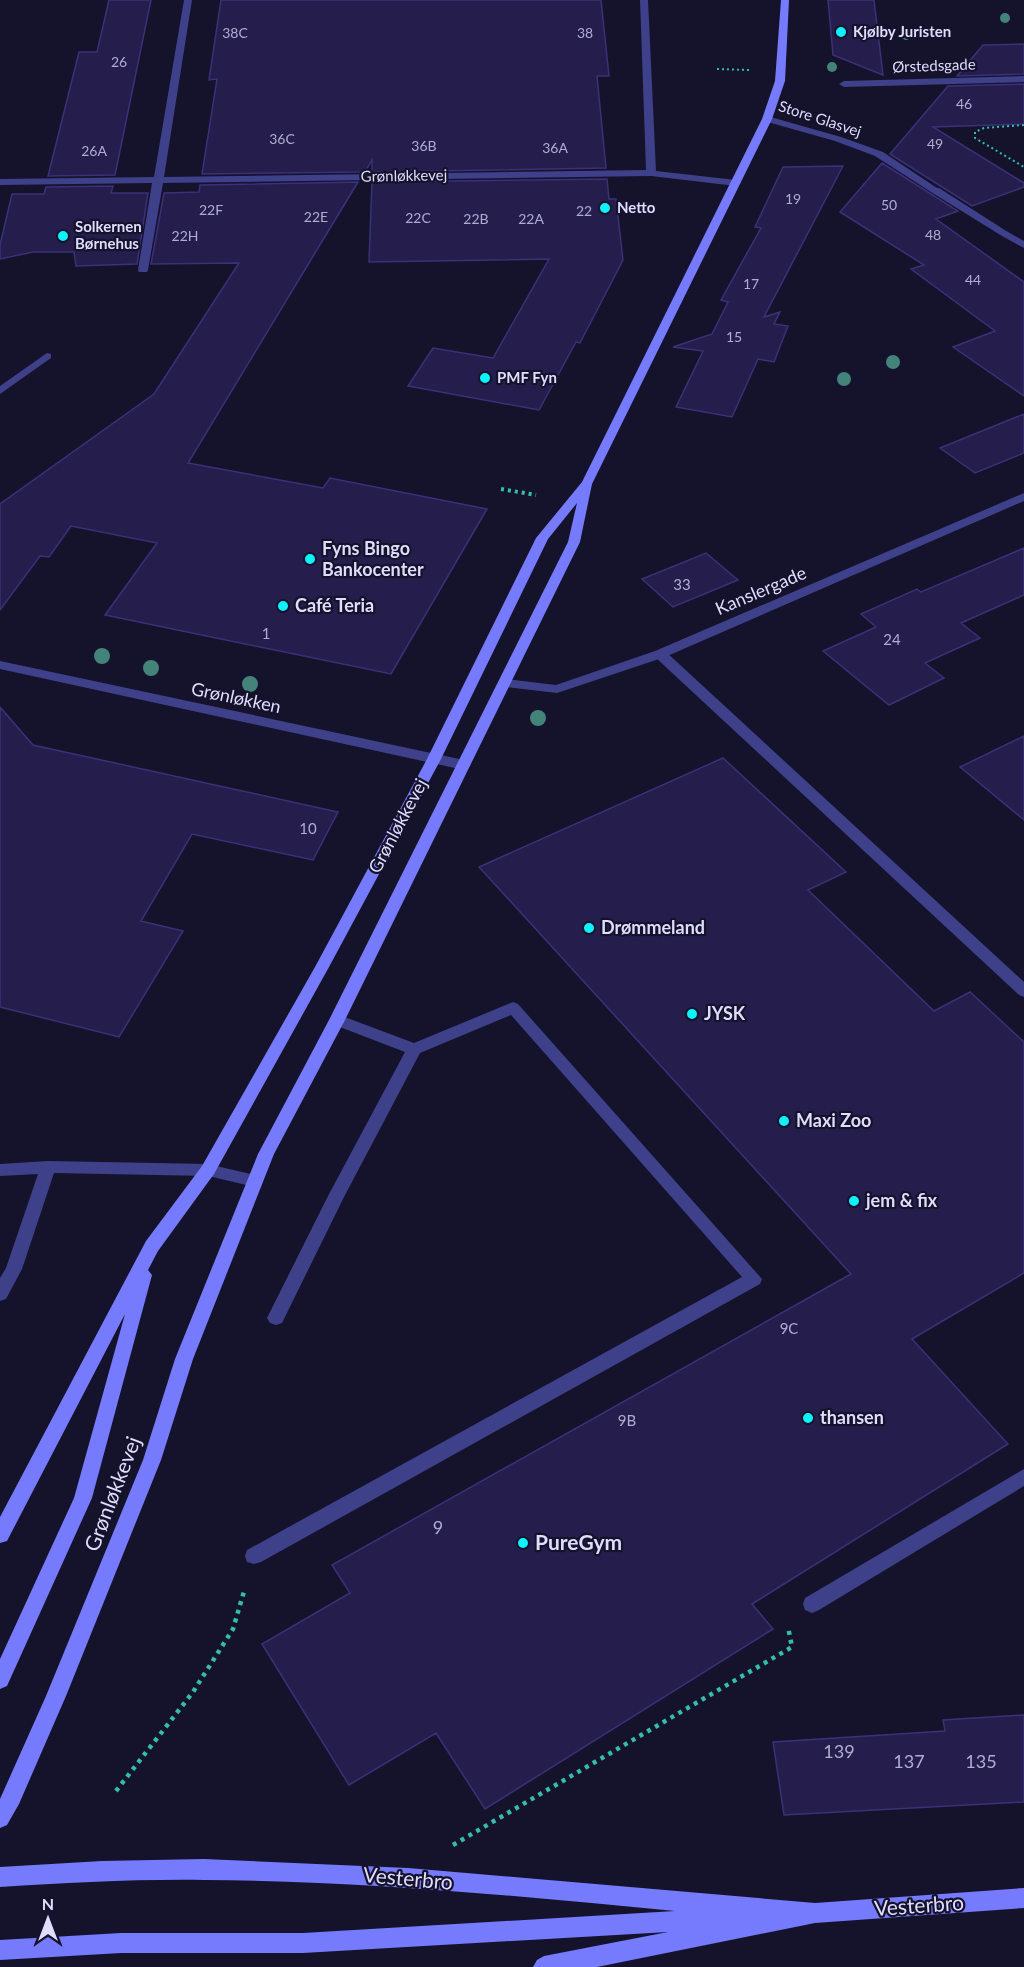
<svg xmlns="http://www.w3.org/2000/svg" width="1024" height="1967" font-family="Lato,sans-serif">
<rect width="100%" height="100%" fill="#15122c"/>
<path fill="#251e4d" stroke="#3a3178" stroke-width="1.5" d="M109 0H151L115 175 48 176 79 52H97Z
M221 0H601L609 76H597L606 168 372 172V160L365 172 202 174 217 79 209 80Z
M828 0H874L883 75 833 55Z
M1024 44V74L957 76 983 45Z
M1024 84V124L933 127 1024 183V187L972 206 890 154 948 86Z
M882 163 958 211 936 219 1024 282V396L953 347 995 331 911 269 924 265 840 212Z
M843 166 764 317 780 312 774 324 788 326 774 362 758 359 732 417 676 407 703 351 673 347 712 334 728 302 721 300 761 228 755 227 783 167Z
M607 179 609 199H616L623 260 580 343 576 342 539 410 408 386 433 348 493 358 549 259 369 262 372 182Z
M358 182 188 463 323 488 330 478 487 509 391 674 105 615 157 543 71 526 49 557 40 556 0 610V504L154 394 239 263 151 264 164 193 199 192 200 185Z
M113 186 111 193H148L137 264 76 266 74 252H33L0 259V245L12 194H44L46 187Z
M1024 414V453L975 473 940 448Z
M1024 548V595L961 623 980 638 925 663 944 678 889 705 823 651 876 627 861 614 917 589 921 592Z
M706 553 738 580 673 607 642 579Z
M0 707 33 745 338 812 313 860 192 834 141 921 183 931 119 1037 0 1007Z
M1024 736V820L960 767Z
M723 758 846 872 808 890 934 1011 970 992 1024 1042V1273L912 1339 1008 1444 752 1604 773 1629 485 1809 436 1733 349 1785 262 1644 350 1593 332 1565 851 1274 479 867Z
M1024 1715V1802L784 1815 773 1742 945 1731 943 1720Z"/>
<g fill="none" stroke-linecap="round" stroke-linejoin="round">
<path stroke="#33bdac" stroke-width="2" stroke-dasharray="2 3" stroke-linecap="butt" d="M717 69 749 70
M1024 125 984 128 975 132V138L1024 167"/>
<path stroke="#33bdac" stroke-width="4" stroke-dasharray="3 4" stroke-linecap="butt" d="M501 489 536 495"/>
<path stroke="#33bdac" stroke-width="4.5" stroke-dasharray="4 5" stroke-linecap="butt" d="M116 1791 193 1692 233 1629 245 1588
M453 1845 792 1647 788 1627"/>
<path fill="#3e408a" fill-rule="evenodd" d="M931 188H939L1011 234 1002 236 931 192Z
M47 353 51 354V358L0 394V386Z
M660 650 665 651 1024 982V997L1019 995 655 657 654 654Z
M513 1002 518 1004 762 1279 760 1284 261 1562 254 1564 247 1562 245 1556 247 1550 742 1277 511 1015 420 1053 344 1197 282 1323 276 1325 270 1323 267 1318 328 1196 405 1052 332 1024 329 1020 332 1016H342L414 1043Z
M48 1161 208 1164 255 1175 261 1176 263 1181 261 1186 255 1187 208 1176 54 1173 22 1269 6 1299 0 1301V1278L6 1268 38 1174 0 1176V1164Z
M1024 1469V1486L819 1610 812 1613 805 1610 803 1604 805 1598Z"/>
<path fill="#3e408a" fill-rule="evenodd" d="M184 0H192L164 177 646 170 640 0H648L656 171 736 180 741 183 736 186 651 176 163 183 148 270 147 272H139L138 270 152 183 0 185V179L154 177Z
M1024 76V82L844 87 839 84 844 81Z
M767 116 841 137 883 152 940 190 931 192 875 156 835 141 764 121 762 119Z
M1006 231 1024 241V248L1002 236V232Z
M1024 493V501L665 657 557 693 506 687 499 683 506 679 556 685 655 651Z
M0 661 464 760 471 765 464 770 0 669Z"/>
<path fill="#767bfd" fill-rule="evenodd" d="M781 0H789L785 81 772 119 592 484 580 542 345 1020 274 1154 193 1359 161 1460 66 1696 19 1804 7 1825 0 1828V1799L46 1696 143 1460 175 1359 258 1154 329 1020 568 542 577 503 548 539 441 759 329 967 214 1174 158 1251 148 1270 152 1275 92 1498 7 1686 0 1689V1659L74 1498 125 1314 7 1541 0 1543V1517L146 1241 202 1166 315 967 427 759 536 538 582 482 762 119 775 81Z
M204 1859 408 1868 815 1903 1024 1888V1908L815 1923 597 1967H533L537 1960 544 1956 668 1932 303 1953H121L0 1960V1940L121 1933H303L675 1911C519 1896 362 1881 204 1880 136 1879 68 1883 0 1887V1867L102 1861Z"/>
</g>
<g fill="#43837a">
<circle cx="1005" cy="18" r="5"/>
<circle cx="945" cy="32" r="5"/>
<circle cx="906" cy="35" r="5"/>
<circle cx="832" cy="67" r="5"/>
<circle cx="893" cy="362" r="7"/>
<circle cx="844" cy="379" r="7"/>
<circle cx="102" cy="656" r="8"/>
<circle cx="151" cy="668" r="8"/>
<circle cx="250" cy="684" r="8"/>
<circle cx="538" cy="718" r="8"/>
</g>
<g fill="#0cf3fb" stroke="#15122c" stroke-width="2">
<circle cx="841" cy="32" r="6"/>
<circle cx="605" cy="208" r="6"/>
<circle cx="63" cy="236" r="6"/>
<circle cx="485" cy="378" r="6"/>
<circle cx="310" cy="559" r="6"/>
<circle cx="283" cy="606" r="6"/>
<circle cx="589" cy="928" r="6"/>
<circle cx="692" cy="1014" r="6"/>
<circle cx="784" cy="1121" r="6"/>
<circle cx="854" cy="1201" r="6"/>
<circle cx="808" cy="1418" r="6"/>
<circle cx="523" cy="1543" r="6"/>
</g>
<g text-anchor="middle" stroke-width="4.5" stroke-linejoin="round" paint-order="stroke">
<g font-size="14" fill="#b0add2">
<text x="235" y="38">38C</text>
<text x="585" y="38">38</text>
<text x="119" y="67">26</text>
<text x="964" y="109">46</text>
<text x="282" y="144">36C</text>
<text x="935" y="149">49</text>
<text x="424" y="151">36B</text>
<text x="555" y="153">36A</text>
<text x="94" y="156">26A</text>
<text x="793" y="204">19</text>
<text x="889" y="210">50</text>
<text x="211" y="215">22F</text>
<text x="584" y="216">22</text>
<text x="316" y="222">22E</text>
<text x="418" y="223">22C</text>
<text x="476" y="224">22B</text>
<text x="531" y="224">22A</text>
<text x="933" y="240">48</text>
<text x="185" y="241">22H</text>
<text x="973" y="285">44</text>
<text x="751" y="289">17</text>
<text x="734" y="342">15</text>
</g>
<g font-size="15" font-weight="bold" fill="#dfddfe" stroke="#15122c" text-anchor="start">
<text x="853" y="37">Kjølby Juristen</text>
<text x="617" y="213">Netto</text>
<text x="75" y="232">Solkernen<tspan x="75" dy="17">Børnehus</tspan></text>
<text x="497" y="383">PMF Fyn</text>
</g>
<g font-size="15" fill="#dfddfe" stroke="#15122c">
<text transform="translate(934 66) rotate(-2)" y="5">Ørstedsgade</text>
<text transform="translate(820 119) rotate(18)" y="5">Store Glasvej</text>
<text transform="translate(404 176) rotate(-1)" y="5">Grønløkkevej</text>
</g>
<g font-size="15" fill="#b0add2">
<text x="682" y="590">33</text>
<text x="266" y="639">1</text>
<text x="892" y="645">24</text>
<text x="308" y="834">10</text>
<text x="789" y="1334">9C</text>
<text x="627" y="1426">9B</text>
</g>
<g font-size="18" font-weight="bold" fill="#dfddfe" stroke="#15122c" text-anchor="start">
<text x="322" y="555">Fyns Bingo<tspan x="322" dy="21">Bankocenter</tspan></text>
<text x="295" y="612">Café Teria</text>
<text x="601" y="934">Drømmeland</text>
<text x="704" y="1020">JYSK</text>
<text x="796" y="1127">Maxi Zoo</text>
<text x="866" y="1207">jem &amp; fix</text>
<text x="820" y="1424">thansen</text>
</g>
<g font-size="18" fill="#dfddfe" stroke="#15122c">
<text transform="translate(761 591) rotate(-23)" y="6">Kanslergade</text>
<text transform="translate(236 698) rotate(12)" y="6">Grønløkken</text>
<text transform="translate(398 826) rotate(-62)" y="6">Grønløkkevej</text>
</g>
<g font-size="18" fill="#b0add2">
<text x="438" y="1534">9</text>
<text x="839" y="1758">139</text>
<text x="909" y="1768">137</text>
<text x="981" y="1768">135</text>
</g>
<g font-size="21" fill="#dfddfe" stroke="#15122c">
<text transform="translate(113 1494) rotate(-69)" y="7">Grønløkkevej</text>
<text transform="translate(408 1879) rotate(5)" y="7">Vesterbro</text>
<text transform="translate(919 1906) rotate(-4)" y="7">Vesterbro</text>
</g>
<g font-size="21" font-weight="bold" fill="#dfddfe" stroke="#15122c" text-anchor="start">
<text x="535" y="1550">PureGym</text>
</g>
</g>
<g transform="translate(48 1919)" stroke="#15122c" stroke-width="4.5" paint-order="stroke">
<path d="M0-4.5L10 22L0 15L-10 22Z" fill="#dfddfe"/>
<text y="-9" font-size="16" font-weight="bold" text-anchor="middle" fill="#dfddfe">N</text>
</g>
</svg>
